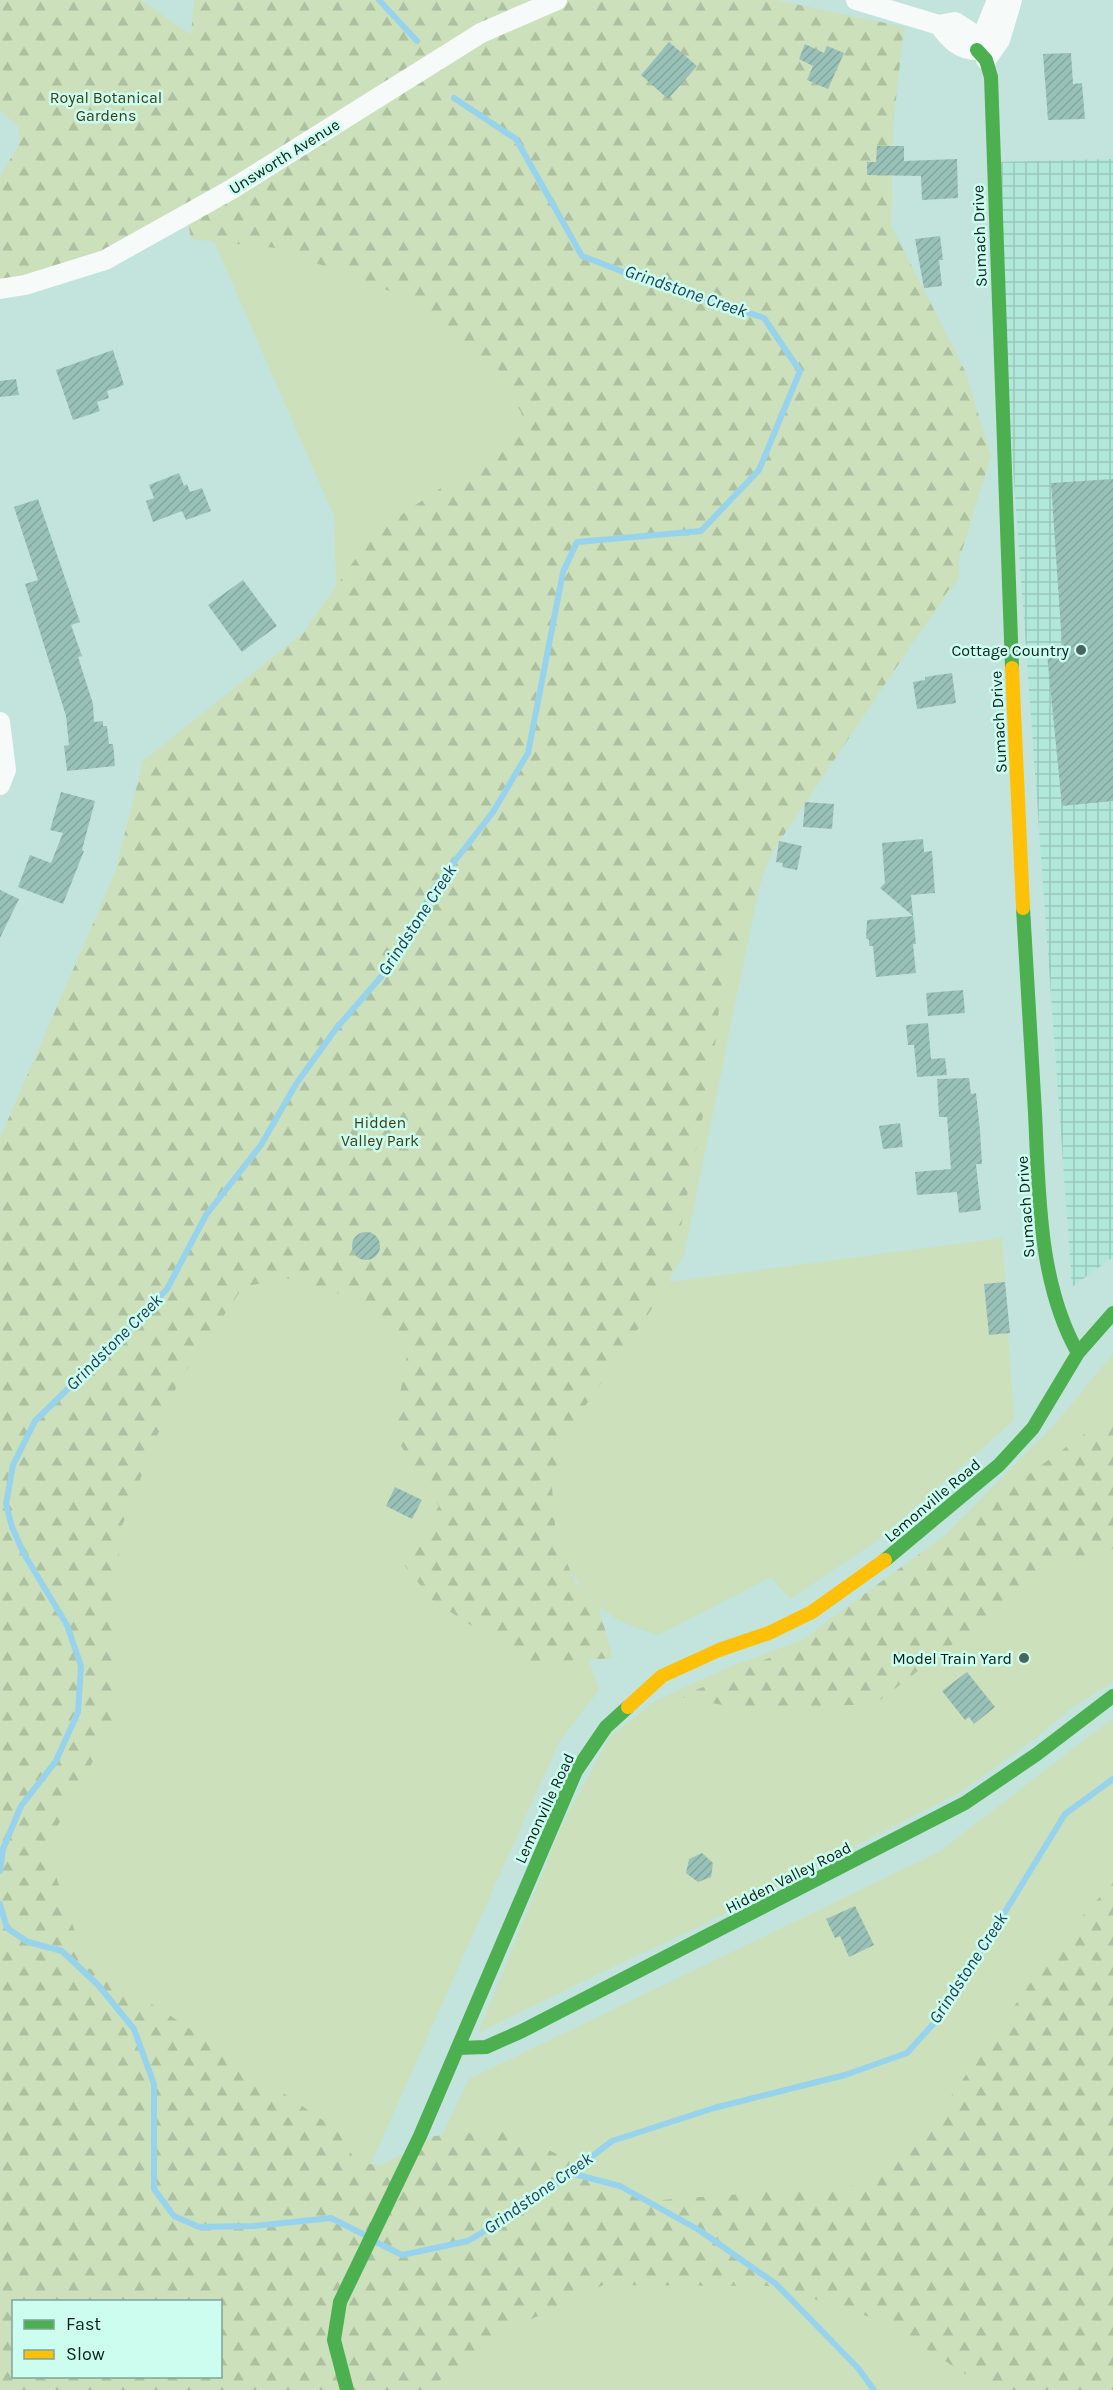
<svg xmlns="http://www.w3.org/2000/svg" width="1113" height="2390" font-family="Karla,sans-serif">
<defs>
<pattern id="industrial-grid" width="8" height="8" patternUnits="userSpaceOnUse" patternTransform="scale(1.5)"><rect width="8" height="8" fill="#b2e8da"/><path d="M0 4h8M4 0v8" fill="none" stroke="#98c7ba"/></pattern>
<pattern id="forest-firs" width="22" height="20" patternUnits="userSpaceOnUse" patternTransform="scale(1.5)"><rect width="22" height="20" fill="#cbe0bb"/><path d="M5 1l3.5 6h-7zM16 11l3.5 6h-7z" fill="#adc0a0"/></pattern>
<pattern id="building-hatch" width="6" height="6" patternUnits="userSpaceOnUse" patternTransform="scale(1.5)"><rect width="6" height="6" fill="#9ac1b8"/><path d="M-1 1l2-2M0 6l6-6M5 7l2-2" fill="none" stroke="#83a69e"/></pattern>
</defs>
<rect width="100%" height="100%" fill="#c3e4dc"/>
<path fill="url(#industrial-grid)" d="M1113 159V1257L1072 1287 991 162Z"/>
<path fill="#cbe0bb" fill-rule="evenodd" d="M575 24 951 366 959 578 769 840 684 1255 639 1326 670 1282 1002 1238 1014 1420 878 1540 790 1599 771 1577 658 1635C648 1631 637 1629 627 1624 576 1601 548 1541 552 1486 552 1476 557 1465 558 1455L533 1495 599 1690 559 1742 290 2345 301 2390H24L0 2377V1193L337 616 334 516 214 241ZM14 2302H220V2376H14Z
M1113 1354V1682L1070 1709 1037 1737 962 1791 695 1929 635 1956 478 2033 562 1825 610 1736 655 1701 731 1666 809 1638 875 1585 931 1549 1055 1424Z
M1113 1718V2364L1109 2390H365L353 2320 469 2079 939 1852Z"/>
<path fill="url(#forest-firs)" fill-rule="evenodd" d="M0 0H141L191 35 194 0H776L904 27 893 127 891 225 966 373 991 456 951 586 771 854 721 989 713 1065 670 1282 562 1440 552 1487 556 1537 575 1582 598 1605 613 1658 529 1663 432 1600 405 1566 439 1506 393 1433 410 1338 336 1292 286 1278 243 1287 177 1385 120 1531 112 1726 46 1847 87 1967 162 2010 337 2130 357 2163 382 2165 434 2136 510 2130 648 2201 861 2185 923 2136 1062 1938 1113 1883V2390H990L885 2322 774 2286 603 2285 502 2333 427 2390H0V1138L115 873 143 761 303 633 373 534 529 428 499 370 395 293 276 248 191 239 188 222 0 290V177L20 142 19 127 0 110ZM14 2302H220V2376H14Z
M1113 1413V1549L1061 1561 875 1704 749 1710 680 1697 796 1646 826 1622Z"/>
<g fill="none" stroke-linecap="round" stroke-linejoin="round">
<path stroke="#98d3ee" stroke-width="6" d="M379 0 417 41
M0 1871 3 1849 21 1806 56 1761 78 1712 81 1666 67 1625 24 1554 12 1527 6 1504 13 1465 35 1421 133 1325 167 1289 206 1215 261 1145 296 1084 335 1030 392 964 436 885 493 812 528 753 563 572 577 542 701 531 759 470 800 371 764 318 634 276 582 256 516 139 454 98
M0 1904 7 1928 28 1942 62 1951 99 1986 134 2029 154 2084V2189L174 2216 199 2227 253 2226 331 2218 365 2235
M570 2173 620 2186 699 2230 776 2284 858 2368 874 2390
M376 2242 402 2255 468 2241 528 2205 612 2141 714 2108 845 2075 907 2053 943 2013 1065 1814 1113 1779"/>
</g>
<path fill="url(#building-hatch)" d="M669 42 697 66 668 99 641 75Z
M805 44 824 53 827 46 844 53 828 89 807 80 813 66 799 59Z
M1071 53 1073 84 1082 83 1085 119 1048 120 1043 54Z
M877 146H904V161L957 159 958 198 922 200 921 176 867 175V162H876Z
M940 236 943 260H939L942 286 924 288 915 239Z
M113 350 124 385 107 391 109 398 97 402 100 411 73 420 56 370Z
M16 379 19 395 0 397V381Z
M179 473 184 486 187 484 190 492 202 488 211 511 186 520 182 511 153 522 146 501 154 498 149 485Z
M1113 479V801L1062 806 1047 654H1049V646L1062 645 1051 483Z
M38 499 80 622 71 625 82 656 78 657 93 704 94 722 103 721V726H107L109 744H113L115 766 67 771 64 746 69 745 66 716 25 584 38 580 14 507Z
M243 580 277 626 242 652 208 605Z
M952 673 956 703 917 709 913 682 925 680V677Z
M61 792 95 801 82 850 84 851 63 904 18 887 30 855 51 863 63 833 50 830Z
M805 802 834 804 832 829 803 827Z
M923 839 924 852 932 851 935 893 911 895 916 944H913L916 973 876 977 873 946H869V940L866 938 867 920 913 916 880 888 885 883 882 843Z
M779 841 802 846 797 870 782 867 783 863 776 862Z
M0 890 19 899 0 938Z
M963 990 965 1013 928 1016 926 993Z
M928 1023 931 1059 945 1058 947 1075 917 1077 914 1045H908L906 1025Z
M969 1078 971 1094 976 1093 980 1131 982 1164H976L981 1210 959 1213 957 1192 917 1195 915 1172 951 1169 947 1117H939L937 1079Z
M900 1123 903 1147 883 1149 879 1126Z
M352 1246a14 14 0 1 1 28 0a14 14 0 1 1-28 0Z
M1005 1282 1010 1333 989 1335 984 1284Z
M395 1487 422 1500 412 1519 386 1506Z
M967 1672 995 1707 974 1724 969 1717 965 1720 942 1691Z
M702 1853 713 1863 711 1877 698 1882 686 1873 689 1859Z
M855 1906 874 1945 849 1957 840 1936 835 1938 826 1919Z"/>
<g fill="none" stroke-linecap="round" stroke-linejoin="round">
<path stroke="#f6fbfa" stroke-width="20" d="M856 0 939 25 955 22 975 35 977 50
M939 25C949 39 959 50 977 50
M977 50 997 0
M986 60 1000 40 1012 0
M0 289 25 285 105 260 232 189 481 33 557 0
M0 722 6 770 0 785"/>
<path stroke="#4caf50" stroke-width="14" d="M977 50 986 60 991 77 1012 668
M1023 908C1027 976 1031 1045 1035 1113 1039 1192 1038 1283 1078 1353
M885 1560 999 1465 1033 1428 1078 1353 1113 1313
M458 2048 486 2047 522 2031 965 1803 1037 1754 1113 1696
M347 2390 334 2340 340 2302 420 2136 576 1771 606 1727 628 1707"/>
<path stroke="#ffc107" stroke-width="14" d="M1012 668 1023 908
M628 1707 662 1676 719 1650 769 1633 812 1612 885 1560"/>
</g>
<g fill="#49655f" stroke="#cdfdef" stroke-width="2">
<circle cx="1081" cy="650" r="6"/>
<circle cx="1024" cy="1658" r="6"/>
</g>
<g text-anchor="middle" stroke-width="5" stroke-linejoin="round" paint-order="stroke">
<g font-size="16" fill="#3a3f19" stroke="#cdfdef">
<text x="106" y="103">Royal Botanical<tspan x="106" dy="18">Gardens</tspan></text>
<text x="380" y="1128">Hidden<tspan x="380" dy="18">Valley Park</tspan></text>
</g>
<g font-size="16" fill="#08211b" stroke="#cdfdef">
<text transform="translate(284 156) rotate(-32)" y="6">Unsworth Avenue</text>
<text transform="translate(979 236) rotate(-92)" y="6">Sumach Drive</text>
<text transform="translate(998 722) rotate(-93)" y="6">Sumach Drive</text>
<text transform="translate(1025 1207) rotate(-94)" y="6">Sumach Drive</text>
<text transform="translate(932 1500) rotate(-40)" y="6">Lemonville Road</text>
<text transform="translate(544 1808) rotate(-65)" y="6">Lemonville Road</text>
<text transform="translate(788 1877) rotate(-27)" y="6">Hidden Valley Road</text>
</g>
<g font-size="16" fill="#08211b" stroke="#cdfdef" text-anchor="end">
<text x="1069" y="656">Cottage Country</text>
<text x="1012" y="1664">Model Train Yard</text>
</g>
<g font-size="18" font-style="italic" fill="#183f55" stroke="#cdfdef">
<text transform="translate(686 291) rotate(19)" y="6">Grindstone Creek</text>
<text transform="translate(417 920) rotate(-57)" y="6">Grindstone Creek</text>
<text transform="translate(114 1342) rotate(-45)" y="6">Grindstone Creek</text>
<text transform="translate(968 1968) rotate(-57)" y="6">Grindstone Creek</text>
<text transform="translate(538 2193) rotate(-35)" y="6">Grindstone Creek</text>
</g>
</g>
<rect x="12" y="2300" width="210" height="78" fill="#cdfdef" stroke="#7ea59a" stroke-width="1.5"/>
<rect x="24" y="2320" width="30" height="9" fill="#4caf50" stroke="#7ea59a" stroke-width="1.5"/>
<text x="66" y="2330" font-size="18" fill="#08211b">Fast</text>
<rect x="24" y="2350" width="30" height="9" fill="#ffc107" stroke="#7ea59a" stroke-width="1.5"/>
<text x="66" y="2360" font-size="18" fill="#08211b">Slow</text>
</svg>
